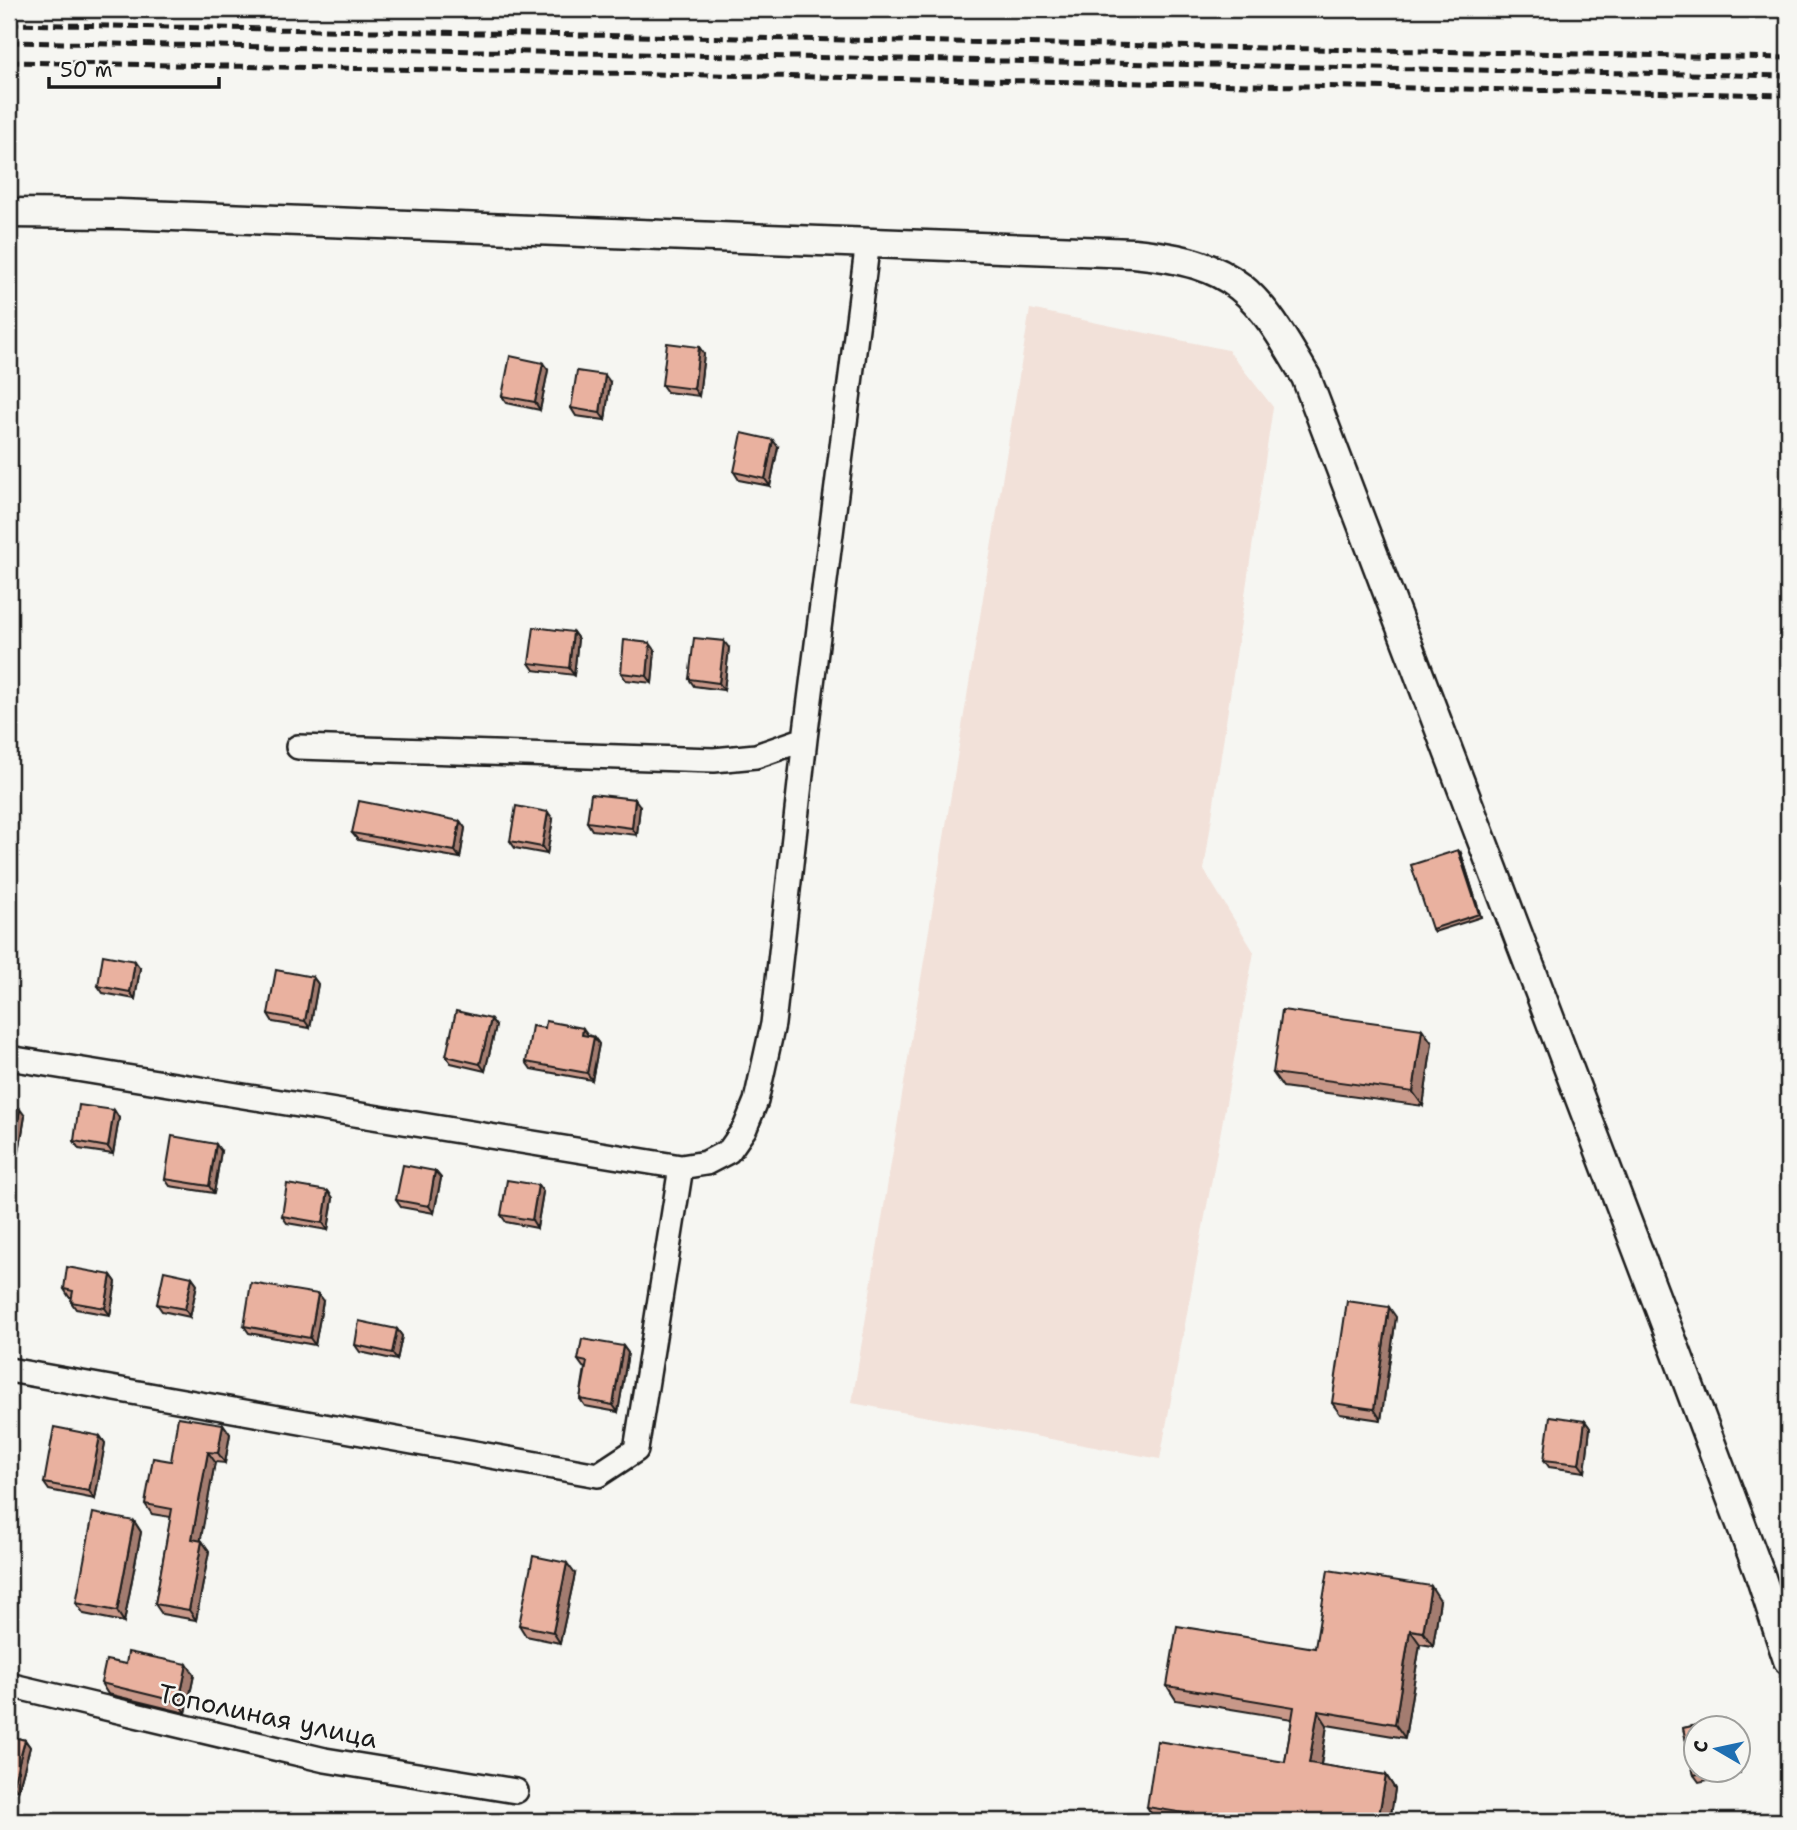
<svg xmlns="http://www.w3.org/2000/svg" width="1797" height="1830" font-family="'Shantell Sans',sans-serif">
<rect width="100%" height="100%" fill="#f6f6f2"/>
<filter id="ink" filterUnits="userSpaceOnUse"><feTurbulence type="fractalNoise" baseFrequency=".0143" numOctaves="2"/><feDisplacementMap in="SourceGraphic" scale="14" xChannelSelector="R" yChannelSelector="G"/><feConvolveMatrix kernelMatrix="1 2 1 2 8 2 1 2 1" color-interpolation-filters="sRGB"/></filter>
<g filter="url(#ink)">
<path fill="#f2e1d9" d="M1030 309 1228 350 1273 407 1204 870 1254 952 1160 1459 852 1403Z"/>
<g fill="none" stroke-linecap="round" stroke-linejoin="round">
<g stroke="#1c1c1c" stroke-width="28">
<path id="minor" d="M298 747 714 760 756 756 805 739
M9 1058 681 1167 706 1163 729 1151 745 1128 756 1101 773 1024 805 739 868 241
M9 1370 598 1475 636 1450 681 1167
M9 1685 325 1760 516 1791"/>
</g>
<g stroke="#1c1c1c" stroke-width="33">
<path id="tertiary" d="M9 213 119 214 1133 253C1237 263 1256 291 1306 377 1456 776 1610 1173 1759 1572L1788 1660"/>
</g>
<use href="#minor" stroke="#f6f6f2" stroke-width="23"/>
<use href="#tertiary" stroke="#f6f6f2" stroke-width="28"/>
<path stroke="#1c1c1c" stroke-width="5" stroke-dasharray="10 5" stroke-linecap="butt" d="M9 24 1788 58
M9 42 1788 76
M9 62 1788 95"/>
</g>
<path fill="#c89889" stroke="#1c1c1c" stroke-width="2" d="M699 347 704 354 699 396 667 392 662 385Z
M548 370 540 410 507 403 502 396Z
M610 382 605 420 576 416 571 408Z
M778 447 770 486 739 480 734 472Z
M573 632 578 639 574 675 534 670 529 663Z
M729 648 724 690 694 686 689 679Z
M655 650 652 683 626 680 621 673Z
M640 806 637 835 592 830 587 822Z
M553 819 547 854 515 848 510 841Z
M460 821 465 828 460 858 358 840 352 833Z
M1461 853 1481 917 1434 932 1432 929Z
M140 968 135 999 103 993 98 986Z
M313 977 318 984 310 1028 273 1022 268 1014Z
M491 1019 496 1026 485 1071 451 1063 446 1056Z
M1422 1029 1432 1043 1423 1106 1283 1087 1273 1073Z
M588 1035 594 1037 599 1044 592 1080 531 1069 526 1062Z
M9 1107 25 1116 19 1152 9 1150Z
M114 1110 119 1118 113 1154 79 1149 74 1141Z
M221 1151 214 1193 170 1186 165 1179Z
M435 1171 441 1178 434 1213 401 1207 396 1200Z
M538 1185 543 1192 537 1228 506 1222 501 1215Z
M328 1191 333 1198 328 1230 287 1223 282 1216Z
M111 1275 116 1282 110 1315 76 1309 71 1302 72 1297H69L64 1289Z
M192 1277 197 1284 190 1317 162 1311 157 1304Z
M323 1301 315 1345 249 1333 244 1326Z
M1396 1317 1381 1420 1340 1414 1332 1403Z
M397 1329 402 1336 397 1360 360 1352 355 1345Z
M623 1346 628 1353 618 1412 585 1406 580 1399 585 1368 583 1367 578 1360Z
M1585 1421 1590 1428 1585 1472 1549 1467 1544 1460Z
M223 1424 230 1434 225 1463 215 1462 200 1541H202L209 1551 196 1620 162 1614 155 1604 171 1517 152 1514 145 1504 171 1461Z
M100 1436 105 1443 95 1499 49 1490 44 1483Z
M134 1521 141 1532 124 1622 84 1614 76 1603Z
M575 1574 560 1643 526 1636 519 1625Z
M1440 1600 1433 1646 1420 1644 1405 1738 1327 1725 1321 1765 1386 1775 1395 1789 1390 1821H1156L1147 1807 1285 1762 1292 1719 1176 1700 1167 1686 1315 1648Z
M126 1664 194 1675 186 1713 108 1694 101 1683Z
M1725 1719 1731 1728H1696V1770H1738V1761L1740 1773 1699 1782 1694 1775 1683 1728Z
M9 1736 25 1740 30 1747 18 1791 9 1789Z"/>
<path fill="#a37c6f" stroke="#1c1c1c" stroke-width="2" d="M699 347 704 354 699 396 694 389Z
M543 363 548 370 540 410 535 402Z
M605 375 610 382 605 420 600 413Z
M773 440 778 447 770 486 765 479Z
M573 632 578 639 574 675 569 668Z
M724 641 729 648 724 690 719 683Z
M650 643 655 650 652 683 647 676Z
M635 799 640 806 637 835 632 828Z
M548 812 553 819 547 854 542 847Z
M460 821 465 828 460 858 455 851Z
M1458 850 1461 853 1481 917 1479 914Z
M135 961 140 968 135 999 130 992Z
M313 977 318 984 310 1028 305 1021Z
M491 1019 496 1026 485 1071 480 1064Z
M583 1028 588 1035 587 1042 582 1035Z
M1422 1029 1432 1043 1423 1106 1413 1092Z
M594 1037 599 1044 592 1080 587 1073Z
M20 1109 25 1116 19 1152 14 1144Z
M114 1110 119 1118 113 1154 108 1147Z
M216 1144 221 1151 214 1193 209 1186Z
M435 1171 441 1178 434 1213 429 1206Z
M538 1185 543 1192 537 1228 532 1220Z
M328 1191 333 1198 328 1230 323 1223Z
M111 1275 116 1282 110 1315 105 1308Z
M192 1277 197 1284 190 1317 185 1309Z
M318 1294 323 1301 315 1345 310 1338Z
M1389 1307 1396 1317 1381 1420 1374 1409Z
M397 1329 402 1336 397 1360 392 1353Z
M623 1346 628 1353 618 1412 613 1405Z
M1585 1421 1590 1428 1585 1472 1579 1464Z
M223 1424 230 1434 225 1463 218 1453Z
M100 1436 105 1443 95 1499 89 1491Z
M208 1452 215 1462 199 1549 192 1539Z
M134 1521 141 1532 124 1622 117 1611Z
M202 1541 209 1551 196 1620 189 1610Z
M567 1563 575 1574 560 1643 553 1632Z
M1431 1586 1440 1600 1433 1646 1423 1632Z
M1410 1630 1420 1644 1405 1738 1395 1724Z
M187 1664 194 1675 186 1713 179 1702Z
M1318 1711 1327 1725 1319 1776 1309 1763Z
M1725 1719 1730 1726 1731 1728H1727Z
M25 1740 30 1747 18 1791 13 1784Z
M1386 1775 1395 1789 1390 1821H1378Z"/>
<path fill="#e9b19f" stroke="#1c1c1c" stroke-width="2" d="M667 343 699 347 694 389 662 385Z
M510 356 543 363 535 402 502 396Z
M577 371 605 375 600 413 571 408Z
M742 433 773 440 765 479 734 472Z
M534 627 573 632 569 668 529 663Z
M694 638 724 641 719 683 689 679Z
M624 640 650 643 647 676 621 673Z
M591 794 635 799 632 828 587 822Z
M359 801 460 821 455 851 352 833Z
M516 806 548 812 542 847 510 841Z
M1458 850 1479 914 1432 929 1411 865Z
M103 955 135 961 130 992 98 986Z
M276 970 313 977 305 1021 268 1014Z
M1282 1010 1422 1029 1413 1092 1273 1073Z
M456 1011 491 1019 480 1064 446 1056Z
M546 1021 583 1028 582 1035 594 1037 587 1073 526 1062 532 1026 545 1028Z
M79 1105 114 1110 108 1147 74 1141Z
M9 1107 20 1109 14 1144H9Z
M172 1136 216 1144 209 1186 165 1179Z
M403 1165 435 1171 429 1206 396 1200Z
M507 1180 538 1185 532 1220 501 1215Z
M287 1184 328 1191 323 1223 282 1216Z
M67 1267 111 1275 105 1308 71 1302 73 1291 64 1289Z
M164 1271 192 1277 185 1309 157 1304Z
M251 1283 318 1294 310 1338 244 1326Z
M1347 1301 1389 1307 1374 1409 1332 1403Z
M359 1321 397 1329 392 1353 355 1345Z
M582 1339 623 1346 613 1405 580 1399 587 1362 578 1360Z
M1550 1416 1585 1421 1579 1464 1544 1460Z
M178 1417 223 1424 218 1453 208 1452 192 1539 202 1541 189 1610 155 1604 172 1509 145 1504 153 1458 171 1461Z
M54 1427 100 1436 89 1491 44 1483Z
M93 1513 134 1521 117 1611 76 1603Z
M533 1556 567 1563 553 1632 519 1625Z
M1328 1570 1431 1586 1423 1632 1410 1630 1395 1724 1318 1711 1309 1763 1386 1775 1378 1821H1234L1147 1807 1157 1741 1285 1762 1294 1707 1167 1686 1177 1626 1315 1648Z
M128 1652 187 1664 179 1702 101 1683 106 1660 126 1664Z
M1725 1719 1727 1728H1696V1770H1713L1694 1775 1683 1728Z
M9 1736 25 1740 13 1784 9 1783Z"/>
</g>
<g text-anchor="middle" stroke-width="5" stroke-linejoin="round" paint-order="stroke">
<g font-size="26" fill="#1c1c1c" stroke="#f6f6f2">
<text transform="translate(268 1716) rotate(12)" y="9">Тополиная улица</text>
</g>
</g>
<rect width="1797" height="1830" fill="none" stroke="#f6f6f2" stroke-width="35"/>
<rect x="18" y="18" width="1762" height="1795" fill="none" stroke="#1c1c1c" stroke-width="2.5" filter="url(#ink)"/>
<g transform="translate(1717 1749) rotate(279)"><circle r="33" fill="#f6f6f2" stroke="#9f9f9c" stroke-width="2"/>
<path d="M0-5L12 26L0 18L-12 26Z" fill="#1f6fb2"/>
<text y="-10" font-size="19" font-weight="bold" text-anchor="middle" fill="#1c1c1c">С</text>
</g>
<path d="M49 77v10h170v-10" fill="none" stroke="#1c1c1c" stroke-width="3.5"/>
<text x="60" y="77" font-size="21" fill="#1c1c1c" stroke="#f6f6f2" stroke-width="5" paint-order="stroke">50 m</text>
</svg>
